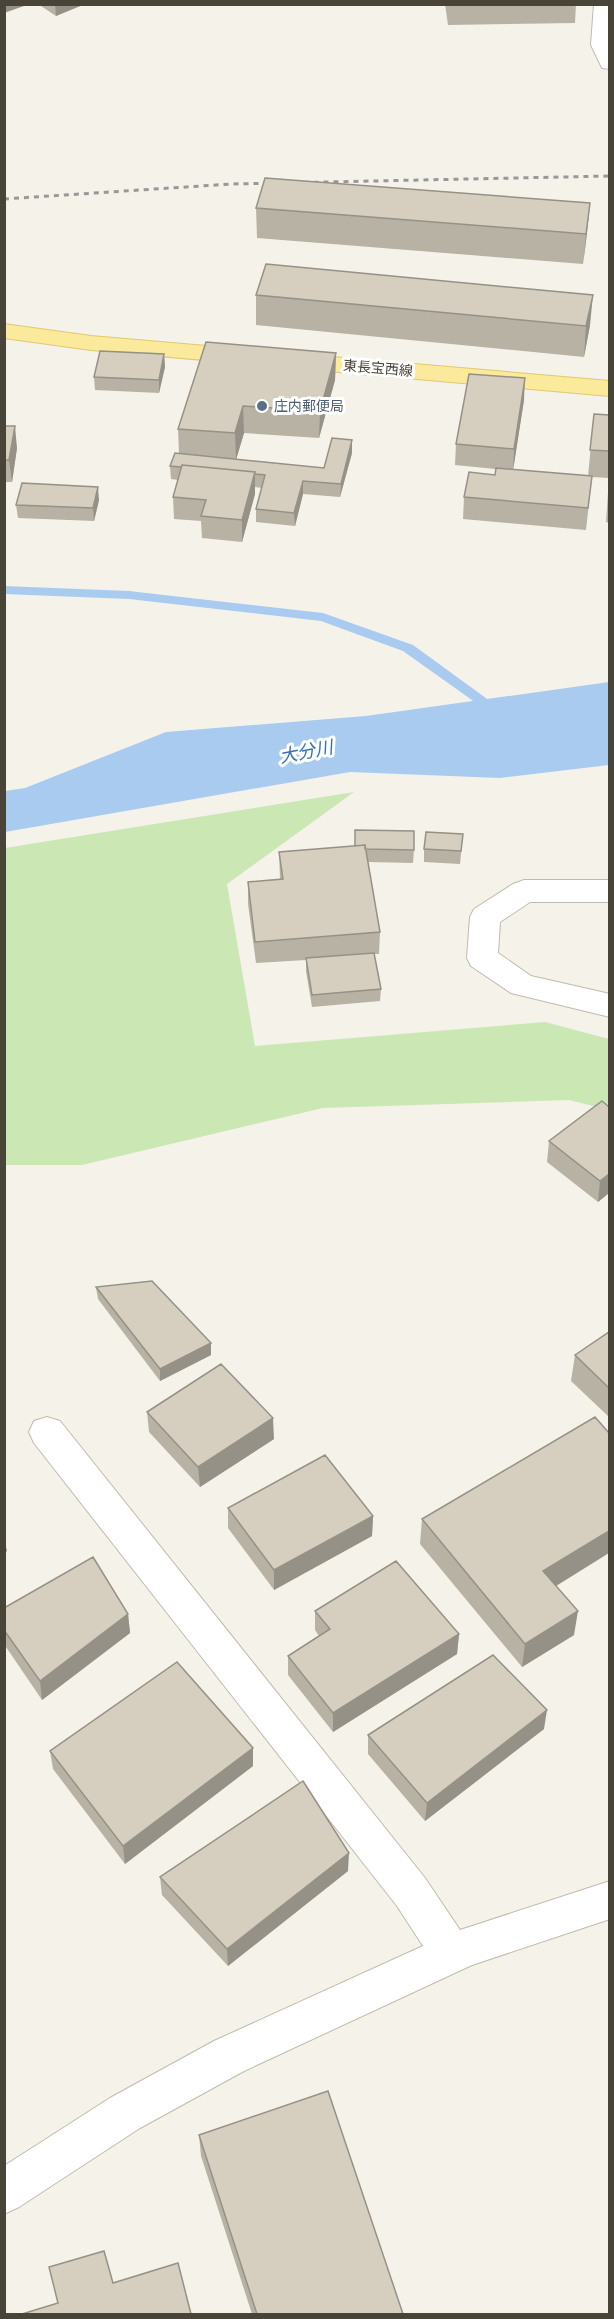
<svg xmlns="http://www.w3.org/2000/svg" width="614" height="2319" font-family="Figtree,'Noto Sans JP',sans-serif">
<rect width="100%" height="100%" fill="#f5f2ea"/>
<path fill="#cbe7b4" d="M354 792 227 884 255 1046 545 1022 609 1039V1110L569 1100 323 1108 82 1165H5V848Z"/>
<path fill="#a9cbef" d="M609 682V765L500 778 350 772 5 832V791L25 788 166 732 366 716Z"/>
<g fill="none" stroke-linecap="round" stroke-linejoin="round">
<path fill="#a9cbef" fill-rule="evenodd" d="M4 586 129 591 323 613 413 645 505 712 503 715H493L403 651 321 621 129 599 4 594Z"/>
<g stroke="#c0bbad" stroke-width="2">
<path id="minor" d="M594 4H610V69L602 68 591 45Z
M524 880H610V902H530L500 922 498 953 531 976 610 994V1017L511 993 471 966 467 958 470 917 474 909 513 884Z
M47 1417 60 1421 425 1878 460 1930 610 1881V1919L472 1965 244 2071 140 2128 19 2207 4 2214V2166L110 2098 214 2041 423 1946 397 1906 34 1443 29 1432 34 1421Z"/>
</g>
<g stroke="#e1c96c" stroke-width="2">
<path id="major" d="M4 324 91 336 610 381V396L91 350 4 338Z"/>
</g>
<use href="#minor" fill="#fff" fill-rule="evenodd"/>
<use href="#major" fill="#fbea9c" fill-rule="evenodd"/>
<path stroke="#989898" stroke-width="3" stroke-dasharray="5 5" stroke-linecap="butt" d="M4 199 231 184 610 176"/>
</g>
<path fill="#b8b2a5" d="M38 4H85L56 16Z
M445 4H576L575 23 448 25Z
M256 208 587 233 583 264 257 238Z
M256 295 590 325 584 357 256 325Z
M336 353 335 380 319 438 244 433 236 459 324 468 352 453 340 497 303 494 295 526 256 522V509L262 488 255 487V494L242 542 202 538 201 521 174 519 173 497 178 480 171 479 170 466 179 454 178 429Z
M164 354 165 367 159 393 95 390 94 377Z
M524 400 513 469 588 476 594 414 609 415V523L606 522 609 478 592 477 586 530 463 519 464 497 495 475V469L455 465 456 444Z
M4 426 17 448 12 482H4Z
M99 500 94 521 18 518 16 505Z
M463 834 460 864 424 862V849Z
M355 846 414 850 413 863 368 862 380 932 379 954H374L381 989 380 1001 312 1007 306 971V960L256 963 248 904V882L280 879 279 852Z
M602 1101 609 1193 598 1202 547 1162 549 1141Z
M96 1287 211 1355 160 1381 98 1299Z
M609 1332V1417L571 1381 575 1355Z
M147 1412 274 1439 200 1487 149 1432Z
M228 1508 373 1516 372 1536 274 1590 228 1528Z
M422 1519 556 1586 574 1635 522 1667 420 1544Z
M4 1608 128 1614 130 1633 42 1700 4 1644Z
M315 1611 459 1634 457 1654 333 1732 288 1675V1656L319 1636 315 1630Z
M544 1729 425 1821 368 1754V1735Z
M253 1748V1766L125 1864 53 1769 50 1751Z
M348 1871 228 1966 162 1895 160 1877Z
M199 2135 403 2314H252L201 2156Z"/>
<path fill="#969186" d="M4 4H24V6L4 13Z
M55 4H85L56 16Z
M590 203 587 233 583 264 586 234Z
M593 295 590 325 584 357 586 326Z
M336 353 335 380 319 438 320 411Z
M164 354 165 367 159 393V380Z
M525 378 524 400 513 471 514 449Z
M243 406 244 433 236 460 235 433Z
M15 426 17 448 12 482 9 460Z
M352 440V453L340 497 341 484Z
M255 472V494L242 542V520Z
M303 481V494L295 526 294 513Z
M98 487 99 500 94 521 93 508Z
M609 1174V1193L598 1202 600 1181Z
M211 1343V1355L160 1381V1369Z
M273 1418 274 1439 200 1487 198 1467Z
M373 1516 372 1536 274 1590V1570Z
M609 1531V1553L540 1596 543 1571Z
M4 1538 7 1551 4 1554Z
M578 1611 574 1635 522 1667 525 1644Z
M128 1614 130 1633 42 1700 40 1681Z
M459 1634 457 1654 333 1732V1713Z
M547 1710 544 1729 425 1821 427 1803Z
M253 1748V1766L125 1864 123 1846Z
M349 1853 348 1871 228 1966 227 1949Z"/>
<path fill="#d6cfc0" stroke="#969186" stroke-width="1.5" d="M265 178 590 203 586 234 256 208Z
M266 264 593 295 586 326 256 295Z
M206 342 336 353 320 411 243 406 235 433 178 429Z
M100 351 164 354 159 380 94 377Z
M469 374 525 378 514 449 456 444Z
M594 414 609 415V451L590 450Z
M4 426H15L9 460H4Z
M332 438 352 440 341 484 303 481 294 513 256 509 265 475 255 474V472L182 465 181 467 170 466 175 453 324 468Z
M182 465 255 472 242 520 201 516 206 500 173 497Z
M496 468 592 476 588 508 464 497 469 472 495 475Z
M22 483 98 487 93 508 16 505Z
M355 830 414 831V850L365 849V845L355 846Z
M426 832 463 834 461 851 424 849Z
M365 845 380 932 255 942 248 882 283 879 279 852Z
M374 953 381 989 312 995 306 958Z
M602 1101 609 1107V1174L600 1181 549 1141Z
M152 1281 211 1343 160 1369 96 1287Z
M609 1332V1388L575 1355Z
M221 1364 273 1418 198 1467 147 1412Z
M595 1417 609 1433V1531L543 1571 578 1611 525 1644 422 1519Z
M325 1455 373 1516 274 1570 228 1508Z
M93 1557 128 1614 40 1681 4 1630V1608Z
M396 1561 459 1634 333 1713 288 1656 330 1629 315 1611Z
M493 1655 547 1710 427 1803 368 1735Z
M177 1662 253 1748 123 1846 50 1751Z
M303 1781 349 1853 227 1949 160 1877Z
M328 2091 403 2314H257L199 2135Z
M104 2251 113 2283 178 2263 191 2314H22L58 2303 49 2267Z"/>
<circle fill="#5c6f8a" stroke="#fff" stroke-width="2" cx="262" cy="406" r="6"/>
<g text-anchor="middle" stroke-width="6" stroke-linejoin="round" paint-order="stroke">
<g font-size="14" fill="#484438" stroke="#fff">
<text transform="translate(378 368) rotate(5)" y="5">東長宝西線</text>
</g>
<g font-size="14" fill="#4e5e75" stroke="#fff" text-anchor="start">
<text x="274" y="411">庄内郵便局</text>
</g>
<g font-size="18" font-style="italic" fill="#3370b2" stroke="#fff">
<text transform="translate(306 752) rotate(-11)" y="6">大分川</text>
</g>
</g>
<rect width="614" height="2319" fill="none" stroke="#484438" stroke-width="12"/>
</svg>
